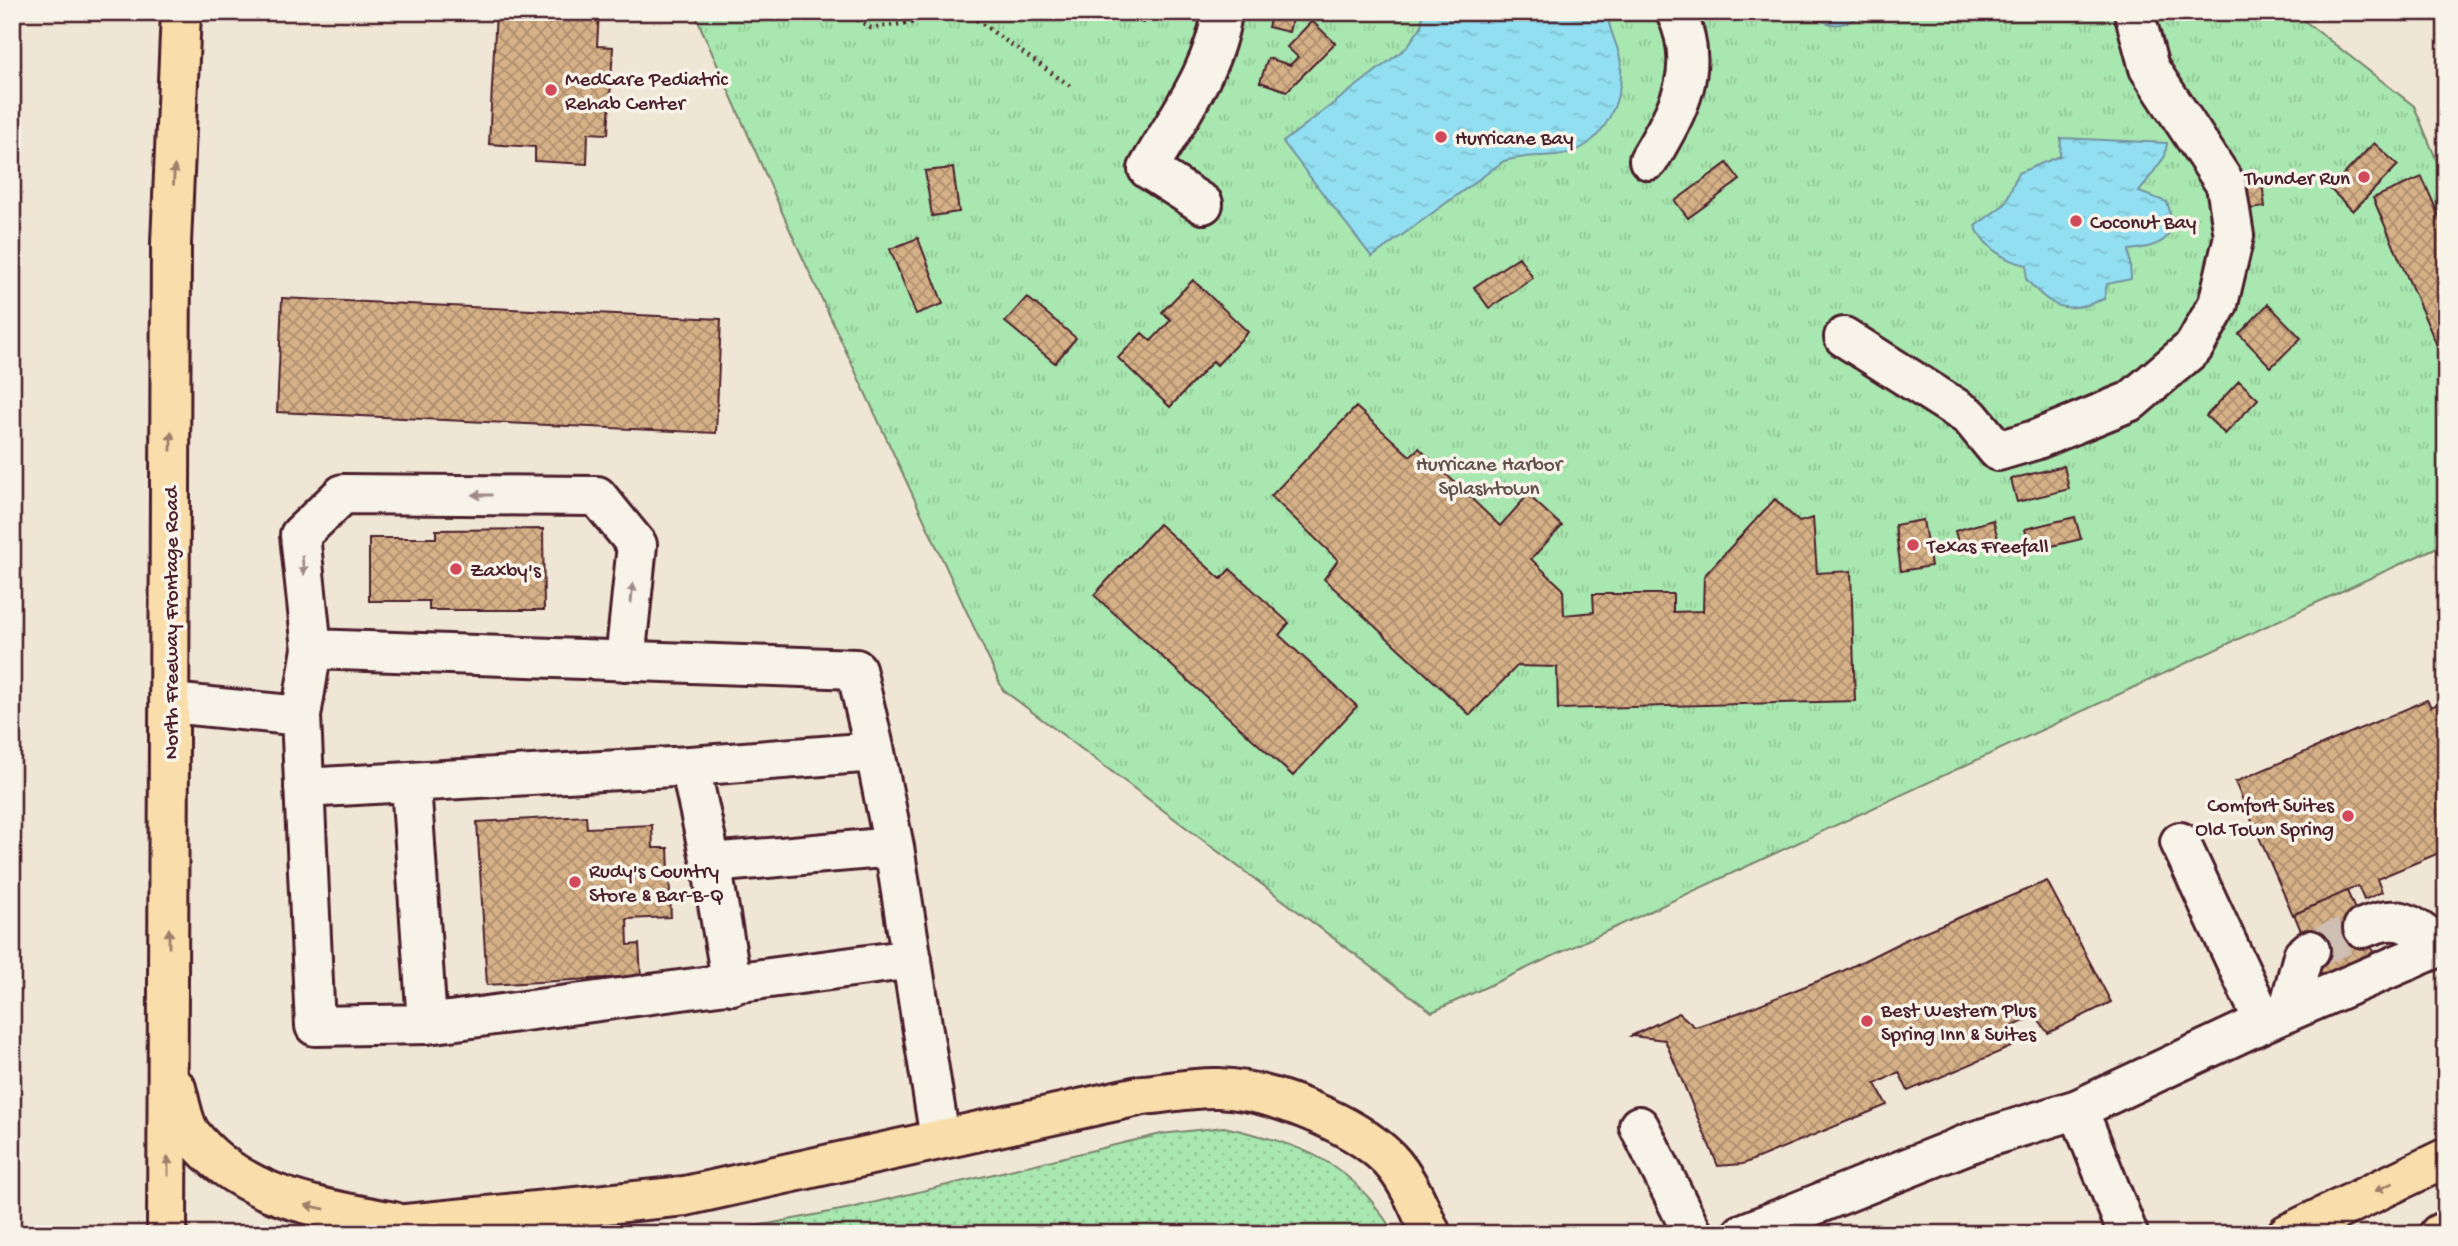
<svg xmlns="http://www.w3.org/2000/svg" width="2458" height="1246" font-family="'Gochi Hand',sans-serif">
<defs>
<pattern id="grass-dots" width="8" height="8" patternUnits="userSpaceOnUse" patternTransform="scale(1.75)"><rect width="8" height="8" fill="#a8e7af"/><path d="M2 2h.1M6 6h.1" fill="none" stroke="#92c697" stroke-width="1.8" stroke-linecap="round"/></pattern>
<pattern id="park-tufts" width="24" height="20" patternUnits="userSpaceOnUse" patternTransform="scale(1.75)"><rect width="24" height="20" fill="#a8e7af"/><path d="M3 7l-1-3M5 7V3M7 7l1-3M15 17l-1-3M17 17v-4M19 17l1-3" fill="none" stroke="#92c697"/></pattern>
<pattern id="water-ripples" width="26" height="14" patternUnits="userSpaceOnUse" patternTransform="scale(1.75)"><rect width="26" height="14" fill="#91dff0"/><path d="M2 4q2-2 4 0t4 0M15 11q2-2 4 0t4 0" fill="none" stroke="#7fbfce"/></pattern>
<pattern id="building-cross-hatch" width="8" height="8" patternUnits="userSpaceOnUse" patternTransform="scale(1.75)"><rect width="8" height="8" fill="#d6b187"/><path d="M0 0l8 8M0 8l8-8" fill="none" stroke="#b08f6f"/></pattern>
</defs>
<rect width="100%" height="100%" fill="#f0e6d5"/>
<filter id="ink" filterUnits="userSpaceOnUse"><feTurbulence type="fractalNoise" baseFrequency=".0143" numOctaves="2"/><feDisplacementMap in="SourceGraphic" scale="14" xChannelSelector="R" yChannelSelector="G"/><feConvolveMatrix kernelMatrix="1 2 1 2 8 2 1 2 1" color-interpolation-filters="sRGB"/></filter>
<g filter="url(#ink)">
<path fill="url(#grass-dots)" stroke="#79836d" stroke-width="2" d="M1224 1127C1302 1145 1352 1160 1394 1234H714L851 1208 1161 1134Z"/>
<path fill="url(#park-tufts)" stroke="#79836d" stroke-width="2" d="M694 12H2293L2414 106 2446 183V543L1432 1012 1003 690 794 239Z"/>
<path fill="url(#water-ripples)" stroke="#7592a1" stroke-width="2" d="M1423 12H1615L1609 23C1612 37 1620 50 1621 65 1623 98 1605 143 1569 153 1548 158 1526 154 1504 161L1372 257 1283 142 1406 48 1421 27Z
M1812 12H1866C1847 26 1829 31 1812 12Z
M2061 138 2167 143 2165 156 2139 192 2167 202C2180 239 2161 247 2129 250L2131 279 2107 284 2104 299C2065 315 2053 309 2026 279L2027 265C2004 261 1985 247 1975 226L2005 204 2018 173 2060 156Z"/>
<path fill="url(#building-cross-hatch)" stroke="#4a1f2b" stroke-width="2" d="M496 12H599L597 46 613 47 608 134 588 133 587 164 535 161V147L489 144Z
M1128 12H1147L1143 23 1126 17Z
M1272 12H1294L1289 32 1268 27Z
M1312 21 1335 43 1287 91 1260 82 1268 58 1290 65 1298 57 1287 47Z
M2374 143 2398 165 2353 211 2330 189Z
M1727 163 1740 180 1688 218 1675 201Z
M953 168 959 212 932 216 925 171Z
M2422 177 2446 232V344L2438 348 2373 198Z
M2262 181 2265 207 2243 210 2240 184Z
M918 238 943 304 916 314 890 249Z
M1519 257 1533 278 1489 308 1474 287Z
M1193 280 1248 332 1217 365 1213 361 1170 407 1118 358 1142 333 1151 341 1171 320 1162 312Z
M1027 297 1076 338 1055 363 1005 322Z
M282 298 721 319 716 433 277 412Z
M2268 304 2301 338 2271 367 2239 334Z
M2239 381 2258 399 2225 434 2206 416Z
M1356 407 1410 456 1419 448 1500 526 1528 495 1562 526 1531 559 1563 589 1564 615 1594 612 1593 594H1673V612L1703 611 1704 576 1775 499 1799 522 1813 518 1817 573 1851 571 1855 701 1558 709 1557 667 1517 666 1470 715 1324 579 1338 560 1271 496Z
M2064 466 2069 489 2017 502 2011 479Z
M2075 517 2081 539 2031 551 2025 529Z
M1923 520 1931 566 1901 571 1895 525Z
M1993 520 1999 542 1961 553 1955 531Z
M1159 524 1221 579 1230 569 1289 623 1279 635 1357 706 1293 776 1094 595Z
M543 529 544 610H429V601H369V538H436V530Z
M2427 700 2431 707 2446 700V850L2377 879 2382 892 2364 900 2358 886 2293 915 2235 782Z
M586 816 587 828 652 825 653 848H668L671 917 627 919 628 945 639 944 641 976 487 985 477 822Z
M2047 881 2111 1002 2048 1033 2035 1016 2005 1030 2011 1047 1908 1091 1899 1072 1875 1084 1887 1105 1743 1164 1718 1166 1665 1040 1631 1036 1679 1013 1695 1027 1738 1013 1843 971 1909 938Z
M2347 891 2374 954 2320 977 2294 914Z"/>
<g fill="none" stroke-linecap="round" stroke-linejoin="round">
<path stroke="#cfbeb3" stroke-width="38" stroke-dasharray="38 19" stroke-linecap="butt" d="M2310 950 2363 928"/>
<g stroke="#4a1f2b" stroke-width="44">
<path id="minor" d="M1649 160C1678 110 1703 69 1676 12
M1203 204 1148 169C1175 121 1215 69 1222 12
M1844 337 1970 417 1998 451 2035 440 2131 401 2194 347 2218 304 2234 236 2226 185 2149 68 2134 12
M312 649 300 535 343 494 597 496 637 545 625 661
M171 703 301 716
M875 752 856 669 312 649 301 716 315 1026 427 1024 912 959
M690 766 711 863 894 847
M411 784 427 1024
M304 788 690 766 875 752 894 847 940 1139
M2180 842 2264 1022
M711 863 732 985
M2363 928C2401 912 2409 924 2440 946
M2288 1012 2303 956 2310 950
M1639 1126 1693 1234
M1742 1234 1975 1141 2078 1109
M2128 1234 2078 1109 2264 1022 2446 944"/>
</g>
<g stroke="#4a1f2b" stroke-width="44">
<path id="major" d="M176 1088C180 1102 183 1123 191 1134 241 1198 320 1208 394 1222
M167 1234 171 243 181 12
M357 1234 406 1224 685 1196 1143 1095C1168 1093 1194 1087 1218 1088 1270 1090 1352 1122 1389 1159 1408 1179 1420 1209 1431 1234
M2287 1234 2446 1158
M2439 1234 2446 1231"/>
</g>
<path stroke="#4a1f2b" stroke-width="4.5" stroke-dasharray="2 5" stroke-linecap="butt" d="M846 12 871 28 916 22 923 12
M965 12 1070 86"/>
<use href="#minor" stroke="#f7f3e8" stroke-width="38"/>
<use href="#major" stroke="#f9deab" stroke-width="38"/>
</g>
<defs><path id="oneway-solid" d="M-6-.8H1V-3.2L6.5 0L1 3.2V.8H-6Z" transform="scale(1.75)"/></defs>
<g fill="#a27e6b">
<use href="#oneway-solid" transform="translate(174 175) rotate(-87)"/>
<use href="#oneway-solid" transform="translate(171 441) rotate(-90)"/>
<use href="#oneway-solid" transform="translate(169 938) rotate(-90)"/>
<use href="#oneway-solid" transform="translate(168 1166) rotate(-90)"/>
<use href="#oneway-solid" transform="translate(2384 1187) rotate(155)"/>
<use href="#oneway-solid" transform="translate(315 1207) rotate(-169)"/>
</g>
<g fill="#a0898a">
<use href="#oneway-solid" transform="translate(482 495) rotate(-180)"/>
<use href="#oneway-solid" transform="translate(303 565) rotate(84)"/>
<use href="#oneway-solid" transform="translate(632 593) rotate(-84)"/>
</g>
</g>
<g fill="#d1495b" stroke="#f7f3e8" stroke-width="2.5">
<circle cx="551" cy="90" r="7"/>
<circle cx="1441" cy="137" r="7"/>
<circle cx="2364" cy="177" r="7"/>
<circle cx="2076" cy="221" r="7"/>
<circle cx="1913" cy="545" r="7"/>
<circle cx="456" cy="569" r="7"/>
<circle cx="2348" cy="816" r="7"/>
<circle cx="575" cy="882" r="7"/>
<circle cx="1867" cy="1021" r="7"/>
</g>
<g text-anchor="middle" stroke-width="7" stroke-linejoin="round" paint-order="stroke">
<g font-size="21" fill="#4a1f2b" stroke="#f7f3e8" text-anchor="start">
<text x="565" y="85">MedCare Pediatric<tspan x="565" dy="24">Rehab Center</tspan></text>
<text x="1455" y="144">Hurricane Bay</text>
<text x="2350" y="184" text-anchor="end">Thunder Run</text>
<text x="2090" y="228">Coconut Bay</text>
<text x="1927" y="552">Texas Freefall</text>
<text x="470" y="576">Zaxby's</text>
<text x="2334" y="811" text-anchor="end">Comfort Suites<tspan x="2334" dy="24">Old Town Spring</tspan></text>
<text x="589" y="877">Rudy's Country<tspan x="589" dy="24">Store &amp; Bar-B-Q</tspan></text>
<text x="1881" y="1016">Best Western Plus<tspan x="1881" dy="24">Spring Inn &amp; Suites</tspan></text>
</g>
<g font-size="21" fill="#62514c" stroke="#f7f3e8">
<text x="1489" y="470">Hurricane Harbor<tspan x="1489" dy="24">Splashtown</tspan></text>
</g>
<g font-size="21" fill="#4a1f2b" stroke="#f7f3e8">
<text transform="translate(170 623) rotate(-90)" y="7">North Freeway Frontage Road</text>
</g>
</g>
<rect width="2458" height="1246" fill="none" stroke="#f7f3e8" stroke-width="42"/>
<rect x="21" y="21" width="2416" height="1204" fill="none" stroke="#4a1f2b" stroke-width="2.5" filter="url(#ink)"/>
</svg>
